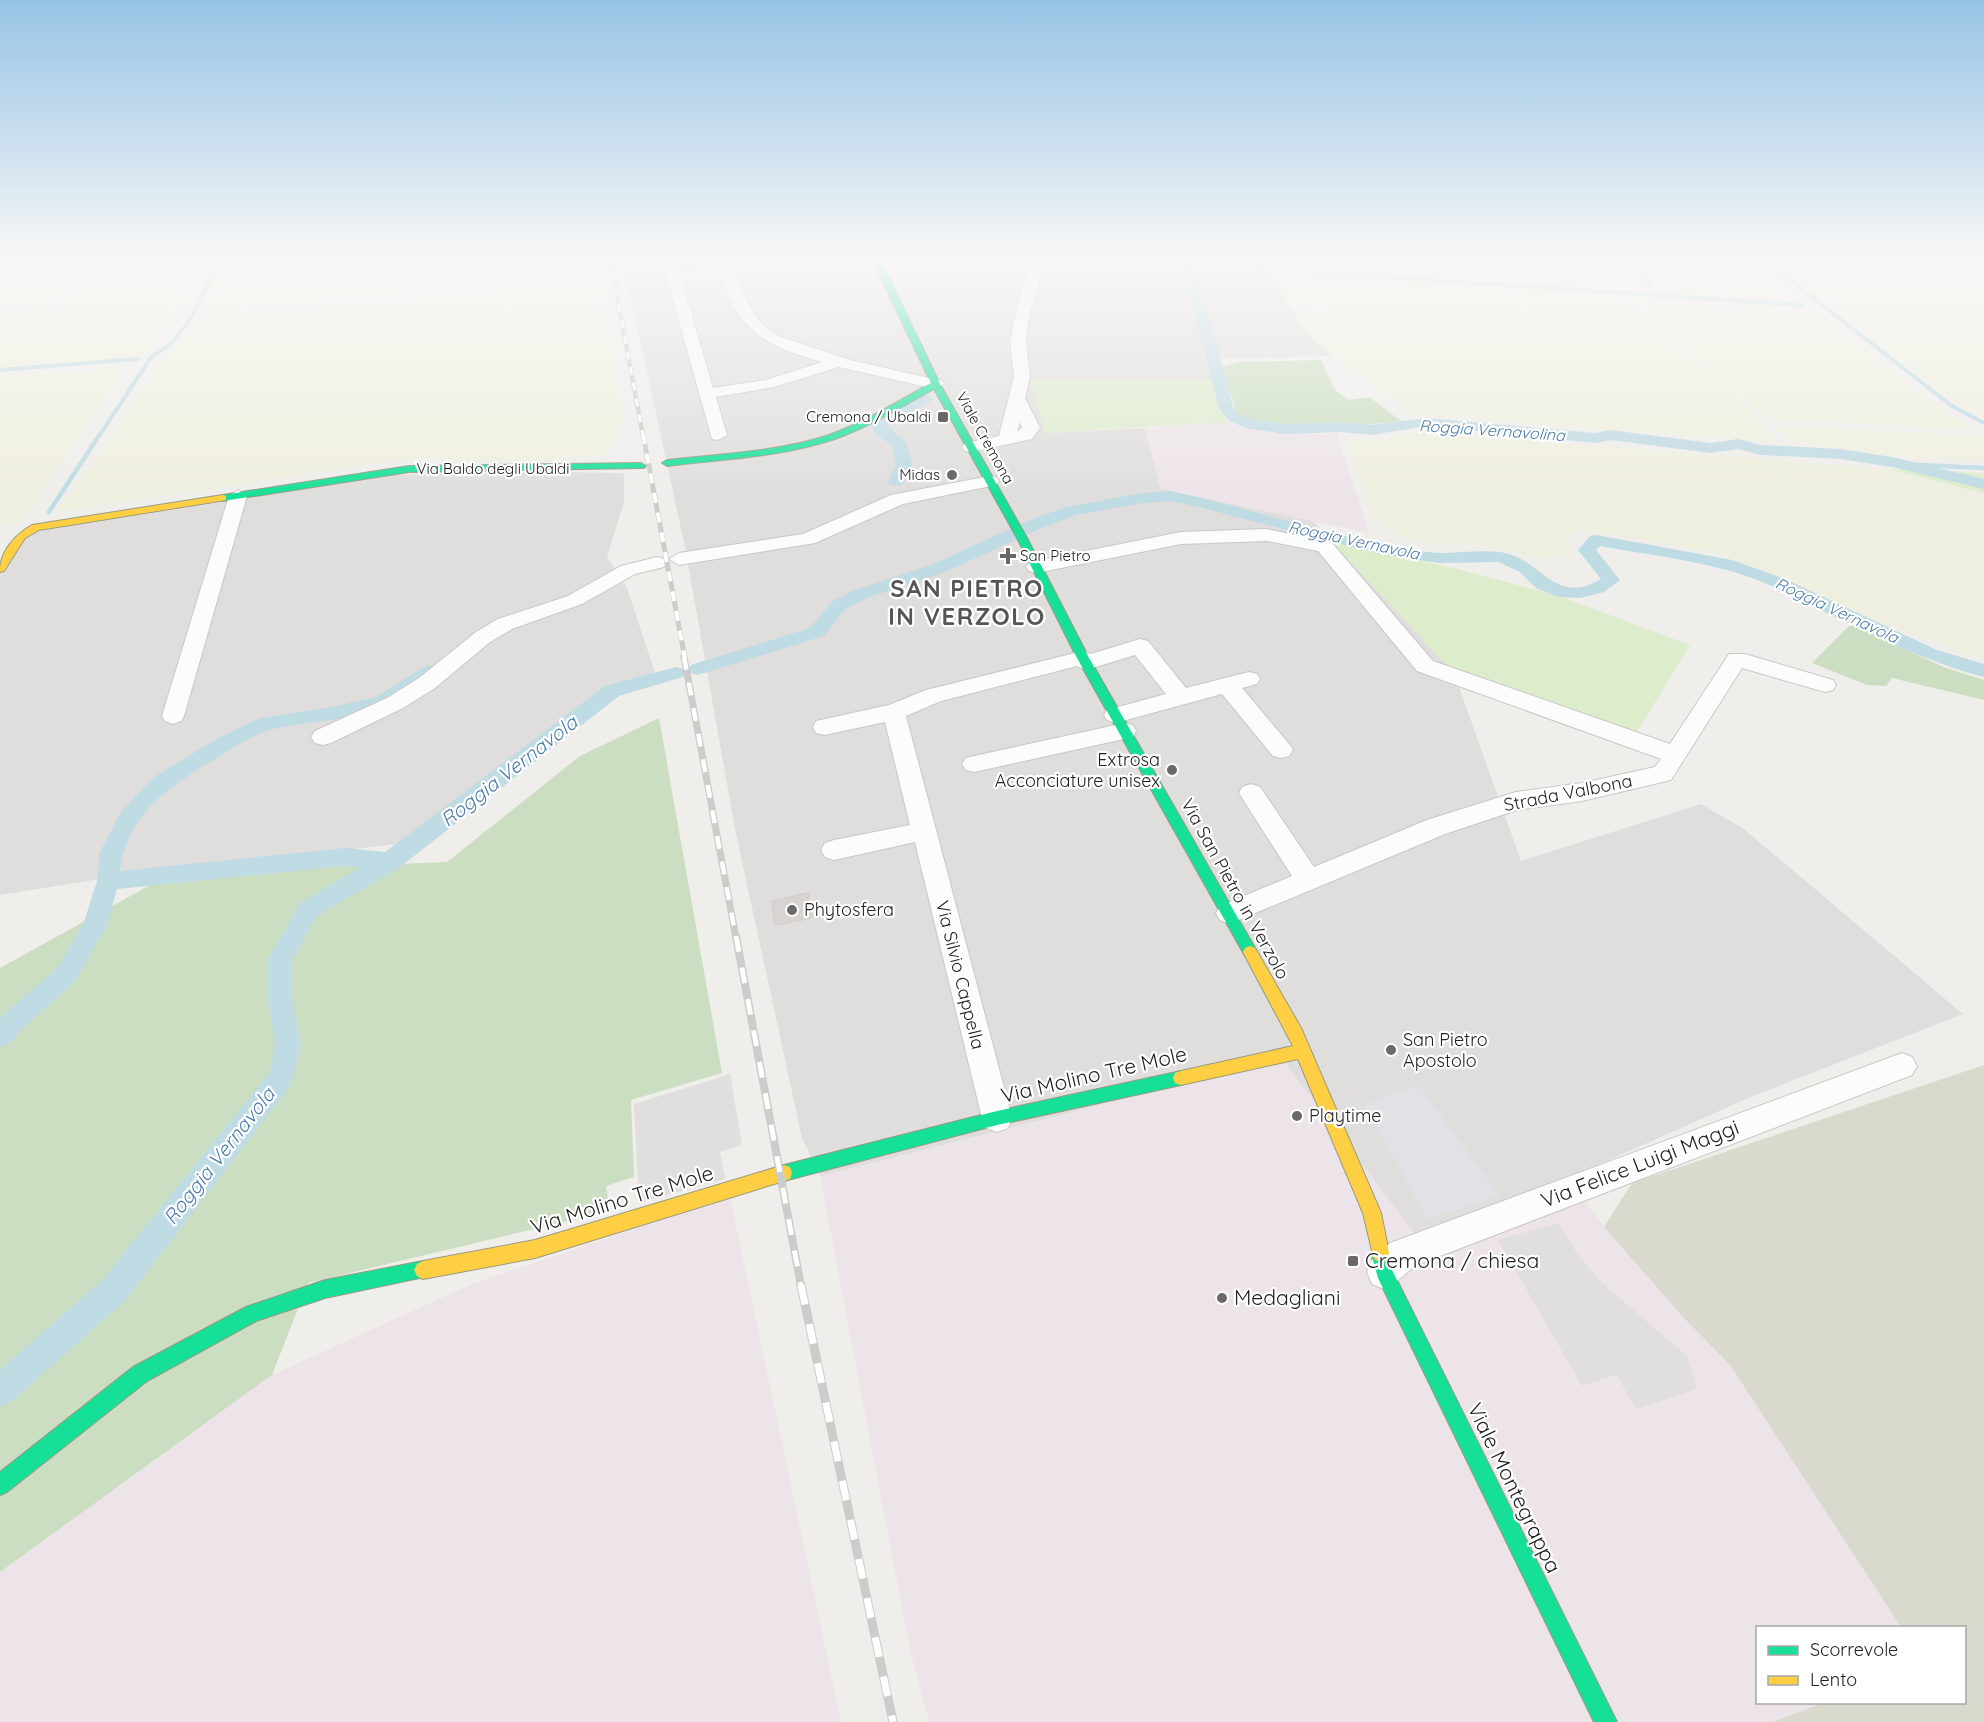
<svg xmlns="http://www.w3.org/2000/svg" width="1984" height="1722" font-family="Quicksand,sans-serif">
<rect width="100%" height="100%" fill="#f0eeeb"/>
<path fill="#dfdedc" d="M622 257H1176L1261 264 1315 342 1333 356 1207 359 1213 380 1032 381 1045 433 1145 428 1161 489 1313 521 1454 673 1521 861 1701 804 1744 829 1963 1014 1753 1096 1557 1183 1416 1236 820 1176 802 1138 735 829 685 547Z
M555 472 624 473V502L607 557 627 588 655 673 625 683 397 844 94 880 0 895V559L15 535 392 475Z"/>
<path fill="#ede4e9" d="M1226 422 1274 433 1337 434 1369 533 1161 489 1145 428Z
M1282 1059 1416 1235 1568 1178 1604 1227 1730 1365 1901 1627 1758 1628V1702L1823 1703 1773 1722H929L910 1650 820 1176Z
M730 1197 841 1722H0V1572L272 1375 474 1283Z"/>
<path fill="#d9d9cd" d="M1984 1065V1722H1773L1823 1703 1964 1702V1628L1901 1627 1730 1365 1684 1318 1604 1227 1632 1183Z"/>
<path fill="#efefdf" d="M55 257H93L53 306 0 310V260Z
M96 257H210L140 361 0 372V312L55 307Z
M231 257H590L591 274 571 279 206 314 197 311Z
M1236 257H1629L1645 289 1228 260Z
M1648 257H1745L1791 291 1789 297 1780 299 1665 290Z
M1763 257H1945L1984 282V419L1965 410 1795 276Z
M1951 257H1984V278Z
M1268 273 1621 297 1656 329 1291 309Z
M600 279 624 420 605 455 517 461 412 458 57 512 157 370 206 316Z
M1630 301 1804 309 1814 312 1922 395 1955 418 1980 430 1768 419Z
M1293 313 1659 332 1737 397 1779 443 1414 415 1315 342Z
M122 368V374L20 522 0 524V377Z
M1772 426 1984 435V461L1887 455 1797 443Z
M1420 431 1887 469 1984 495V658L1960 652 1849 609 1717 553 1579 529 1569 533 1571 552 1541 558 1485 545 1420 543 1400 537 1374 514 1348 450 1349 443 1358 440 1381 441Z"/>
<path fill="#ddeccb" d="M1213 380 1226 422 1045 433 1031 381Z
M1887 469 1984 473V493Z
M1331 541 1458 569 1559 596 1690 645 1635 735 1467 691 1454 673Z"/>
<path fill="#cbdec1" d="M1321 360 1335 390 1349 400 1369 397 1401 421C1353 427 1284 432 1238 417L1221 367 1240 362Z
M1850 625 1946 668 1984 680V700L1892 678 1886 686 1867 685 1812 663Z
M659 718 722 1073 631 1100 634 1177 606 1186 610 1211 308 1283 272 1375 0 1572V968L172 873 447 862 580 756Z"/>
<path fill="#e0dfde" d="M730 1074 742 1145 720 1152 725 1179 639 1203 634 1104Z
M1558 1223 1578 1255 1603 1284 1687 1356 1697 1389 1637 1409 1616 1375 1582 1386 1498 1240Z"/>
<path fill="#e2e1e5" d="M1418 1085 1501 1196 1427 1219 1364 1104Z"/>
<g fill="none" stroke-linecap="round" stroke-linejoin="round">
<path stroke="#bfdbe3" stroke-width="4" d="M1640 257 1650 288
M0 258 23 257
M1266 269 1803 305
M1777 270 1952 406 1984 423
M0 370 138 359
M99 436 152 356C188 339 204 291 221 257"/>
<path stroke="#bfdbe3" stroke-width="4.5" d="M1899 464 1984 468
M49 512 100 434"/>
<path fill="#bfdbe3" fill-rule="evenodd" d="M1066 257H1124L1188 261 1212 326 1233 407 1239 415 1249 419 1284 424 1343 422 1371 425 1427 418 1595 433 1610 430 1711 443 1738 439 1761 445 1840 449 1892 457 1984 479V489L1892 467 1840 459 1761 455 1738 449 1711 453 1610 440 1595 443 1427 426 1371 435 1343 432 1284 434 1246 428 1229 421 1219 408 1198 326 1179 267 1072 261Z
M925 395 930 396 932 399 930 402 887 426 907 443 912 465 902 485H890L888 482 896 465 892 445 875 434 871 424Z
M1170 491C1241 505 1310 531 1382 544 1401 548 1421 552 1440 553 1460 553 1480 550 1499 552 1541 556 1553 608 1601 579L1578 550 1590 536 1596 535 1732 560 1785 579 1937 650 1984 664V677C1909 657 1843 620 1774 587 1720 562 1658 557 1600 546L1596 550 1620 580 1604 592 1580 598 1559 597 1536 588 1520 572 1498 562 1438 563 1379 554 1195 506 1170 501 1143 503 1076 515 1037 530 943 573 867 598 845 609 824 636 698 675 691 673 688 669 691 665 810 628 833 601 855 590 931 565 1025 522 1066 507 1143 493Z
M427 665 434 667 437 671C406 720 323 718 273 729 255 733 236 746 220 756 175 783 126 812 120 871L346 848 385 852 605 686 676 667 683 669 686 673 683 677 619 696 400 867 316 917 292 960V999L301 1043 291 1085 125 1301 11 1402 0 1407V1370L103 1279 270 1072 275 1043 268 999V959L300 903 361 867 346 866 117 889 106 927 75 982 23 1028 9 1044 0 1047V1018L57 968 83 925 97 881 100 852 121 812 154 777 220 737 260 718 332 707 376 697Z"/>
</g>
<path fill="#d7d4d2" stroke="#d3d0cc" stroke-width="1.5" d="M808 893 812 918 775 925 772 901Z"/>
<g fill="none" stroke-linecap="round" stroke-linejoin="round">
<g stroke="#c9c8c7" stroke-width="2">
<path id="street" d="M661 257H675L680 273 718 270 713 257H727L728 260 800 257 793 261 731 268 753 313 767 329 779 336 850 360 942 381 944 384 936 389 839 367 774 387 716 397 727 435 718 440 712 439ZM721 279C743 334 766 346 822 362L766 380 713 388 682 282Z
M1032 257H1046L1029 316 1026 342 1030 377 1025 398 1040 428 1032 439 971 452 965 451 962 447 965 443 999 436 1014 377 1010 342 1015 316ZM1020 422 1022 428 1017 432Z
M990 476 996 477 999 481 996 485 903 504 815 543 679 565 669 559 679 553 803 534 891 495Z
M238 490 247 496 184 716 181 721 173 724 165 721 162 716 229 496Z
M1267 529 1332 543 1433 661 1670 744 1729 654H1745L1833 680 1836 685 1833 690 1825 692 1742 668 1671 780 1582 801 1517 810 1445 834 1229 924 1220 920 1216 913 1220 906 1292 876 1239 793 1242 787 1251 784 1260 787 1314 867 1427 820 1516 792 1582 783 1655 767 1661 759 1417 671 1318 551 1267 541 1181 544 1036 573 1029 571 1026 567 1029 563 1036 561 1181 532Z
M657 557 664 559 667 563 664 567 635 574 582 604 512 629 490 642 435 688 403 708 331 743 323 745 315 743 311 737 315 731 387 698 419 678 476 632 498 619 568 596 621 566Z
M1140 639 1148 641 1186 688 1249 672 1257 674 1260 679 1257 684 1242 688 1289 744 1293 750 1289 756 1281 758 1273 756 1222 694 1115 723 1107 720 1104 715 1107 710 1166 694 1135 655 1086 670 1077 666 941 701 906 716 1012 1118 1008 1128 997 1132 986 1128 982 1118 915 842 834 860 825 857 821 850 825 843 834 840 910 825 885 722 824 735 816 733 813 727 816 721 889 705 926 690 1083 651 1091 654Z
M1125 723 1133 725 1136 731 1133 737 974 772 966 770 962 764 966 758 974 756Z
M1902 1053 1912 1057 1917 1066 1912 1075 1422 1263C1407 1269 1399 1283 1384 1289L1372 1284 1367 1272 1372 1260 1390 1243Z"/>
</g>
<g stroke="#999a82" stroke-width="2">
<path id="fast" d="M871 257H879L940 384 1027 538 1089 658 1255 948 1257 952 1255 956 1250 958 1245 956 1077 658 1017 538 934 389C902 406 870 427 835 439 781 457 724 459 667 466L662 463 667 460C721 454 777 452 829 435 865 422 898 401 931 383Z
M641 463 646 466 644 468 409 472 223 501 218 498 223 495 409 466Z
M1181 1071 1187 1073 1189 1078 1187 1083 1181 1085 997 1125 784 1181 778 1179 776 1173 778 1167 784 1165 997 1111Z
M1380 1244 1386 1247 1392 1270 1617 1722H1594L1378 1278 1371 1253 1374 1247Z
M423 1261 429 1264 432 1270 429 1276 325 1298 256 1321 147 1381 7 1492 0 1495V1472L133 1367 246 1307 325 1280Z"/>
</g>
<g stroke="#999a82" stroke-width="2">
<path id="slow" d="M223 495 226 496V500L39 530 25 538 4 571 0 572C0 551 15 535 32 525Z
M1250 946 1255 948 1301 1028 1381 1213 1389 1253 1386 1259 1380 1262 1374 1259 1363 1213 1298 1059 1181 1085 1175 1083 1173 1078 1175 1073 1181 1071 1293 1046 1243 952 1245 948Z
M784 1165 790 1167 792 1173 790 1179 784 1181 535 1258 423 1279 417 1276 414 1270 417 1264 423 1261 535 1240Z"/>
</g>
<use href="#street" fill="#fdfcfc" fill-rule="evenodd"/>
<use href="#fast" fill="#16e098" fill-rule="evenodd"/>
<use href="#slow" fill="#ffcf43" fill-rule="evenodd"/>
<g stroke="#ccc" stroke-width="4.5">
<path id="rail-far4" d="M610 257 643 436"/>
</g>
<g stroke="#ccc" stroke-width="5">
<path id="rail-far3" d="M643 434 685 659"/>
</g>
<g stroke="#ccc" stroke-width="7">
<path id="rail-far2" d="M684 657 736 938"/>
</g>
<g stroke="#ccc" stroke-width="8">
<path id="rail-far1" d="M736 936 801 1286"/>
</g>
<g stroke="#ccc" stroke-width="9">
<path id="rail" d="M801 1285 893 1722"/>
</g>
<use href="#rail-far4" stroke="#fff" stroke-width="3" stroke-dasharray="8" stroke-linecap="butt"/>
<use href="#rail-far3" stroke="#fff" stroke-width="4" stroke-dasharray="10" stroke-linecap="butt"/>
<use href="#rail-far2" stroke="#fff" stroke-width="4.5" stroke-dasharray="13" stroke-linecap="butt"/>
<use href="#rail-far1" stroke="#fff" stroke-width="5" stroke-dasharray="16" stroke-linecap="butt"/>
<use href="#rail" stroke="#fff" stroke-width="7" stroke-dasharray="20" stroke-linecap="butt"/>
</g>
<linearGradient id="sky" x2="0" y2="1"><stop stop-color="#97c4e6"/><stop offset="0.52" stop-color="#f8f7f6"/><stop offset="1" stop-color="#f8f7f6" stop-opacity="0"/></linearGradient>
<rect width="1984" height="498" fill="url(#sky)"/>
<g fill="#6a6968" stroke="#fff" stroke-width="2">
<rect x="937" y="411" width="12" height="12" rx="3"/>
<circle cx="952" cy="475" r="6"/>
<path d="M1005 547h6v6h6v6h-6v6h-6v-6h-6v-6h6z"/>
<circle cx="1172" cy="770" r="6"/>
<circle cx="792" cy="910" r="6"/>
<circle cx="1391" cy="1050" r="6"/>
<circle cx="1297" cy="1116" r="6"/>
<rect x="1347" y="1255" width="12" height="12" rx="3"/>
<circle cx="1222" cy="1298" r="6"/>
</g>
<g text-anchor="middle" stroke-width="4.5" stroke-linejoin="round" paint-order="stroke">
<g font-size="15" fill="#222" stroke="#fff" text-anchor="end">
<text x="931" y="422">Cremona / Ubaldi</text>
<text x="940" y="480">Midas</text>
<text x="1020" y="561" text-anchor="start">San Pietro</text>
</g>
<g font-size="15" fill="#222" stroke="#fff">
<text transform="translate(985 438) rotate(61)" y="5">Viale Cremona</text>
<text x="493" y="474">Via Baldo degli Ubaldi</text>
</g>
<g font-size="16" font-style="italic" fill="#4a7aab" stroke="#fff">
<text transform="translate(1492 430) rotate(4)" y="6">Roggia Vernavolina</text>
<text transform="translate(1354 540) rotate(12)" y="6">Roggia Vernavola</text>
<text transform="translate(1837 610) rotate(25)" y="6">Roggia Vernavola</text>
</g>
<g font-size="18" fill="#222" stroke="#fff" text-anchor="start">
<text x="1160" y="766" text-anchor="end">Extrosa<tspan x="1160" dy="21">Acconciature unisex</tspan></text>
<text x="804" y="916">Phytosfera</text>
<text x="1403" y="1046">San Pietro<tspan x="1403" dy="21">Apostolo</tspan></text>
<text x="1309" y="1122">Playtime</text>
</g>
<g font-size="18" fill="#222" stroke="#fff">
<text transform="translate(1568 793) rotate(-11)" y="6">Strada Valbona</text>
<text transform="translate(1235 889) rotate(61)" y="6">Via San Pietro in Verzolo</text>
<text transform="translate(960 975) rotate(76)" y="6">Via Silvio Cappella</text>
</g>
<g font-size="20" font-style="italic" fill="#4a7aab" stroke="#fff">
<text transform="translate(509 771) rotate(-38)" y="7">Roggia Vernavola</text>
<text transform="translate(219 1156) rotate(-52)" y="7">Roggia Vernavola</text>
</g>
<g font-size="21" fill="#222" stroke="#fff">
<text transform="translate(1094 1075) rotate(-13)" y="7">Via Molino Tre Mole</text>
<text transform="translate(1640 1164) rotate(-21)" y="7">Via Felice Luigi Maggi</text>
<text transform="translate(622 1200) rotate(-17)" y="7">Via Molino Tre Mole</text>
<text transform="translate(1514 1488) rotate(64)" y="7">Viale Montegrappa</text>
</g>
<g font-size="21" fill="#222" stroke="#fff" text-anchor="start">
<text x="1365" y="1268">Cremona / chiesa</text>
<text x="1234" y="1305">Medagliani</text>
</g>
<g font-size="24" font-weight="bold" letter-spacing="1.5" fill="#555" stroke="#fff">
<text x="967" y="597">SAN PIETRO<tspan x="967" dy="28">IN VERZOLO</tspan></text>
</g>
</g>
<rect x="1756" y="1626" width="210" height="78" fill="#ffffff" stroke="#a7a7a7" stroke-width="1.5"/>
<rect x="1768" y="1646" width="30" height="9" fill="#16e098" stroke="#a7a7a7" stroke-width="1.5"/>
<text x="1810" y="1656" font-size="18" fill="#222222">Scorrevole</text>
<rect x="1768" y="1676" width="30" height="9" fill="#ffcf43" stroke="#a7a7a7" stroke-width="1.5"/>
<text x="1810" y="1686" font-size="18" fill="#222222">Lento</text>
</svg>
